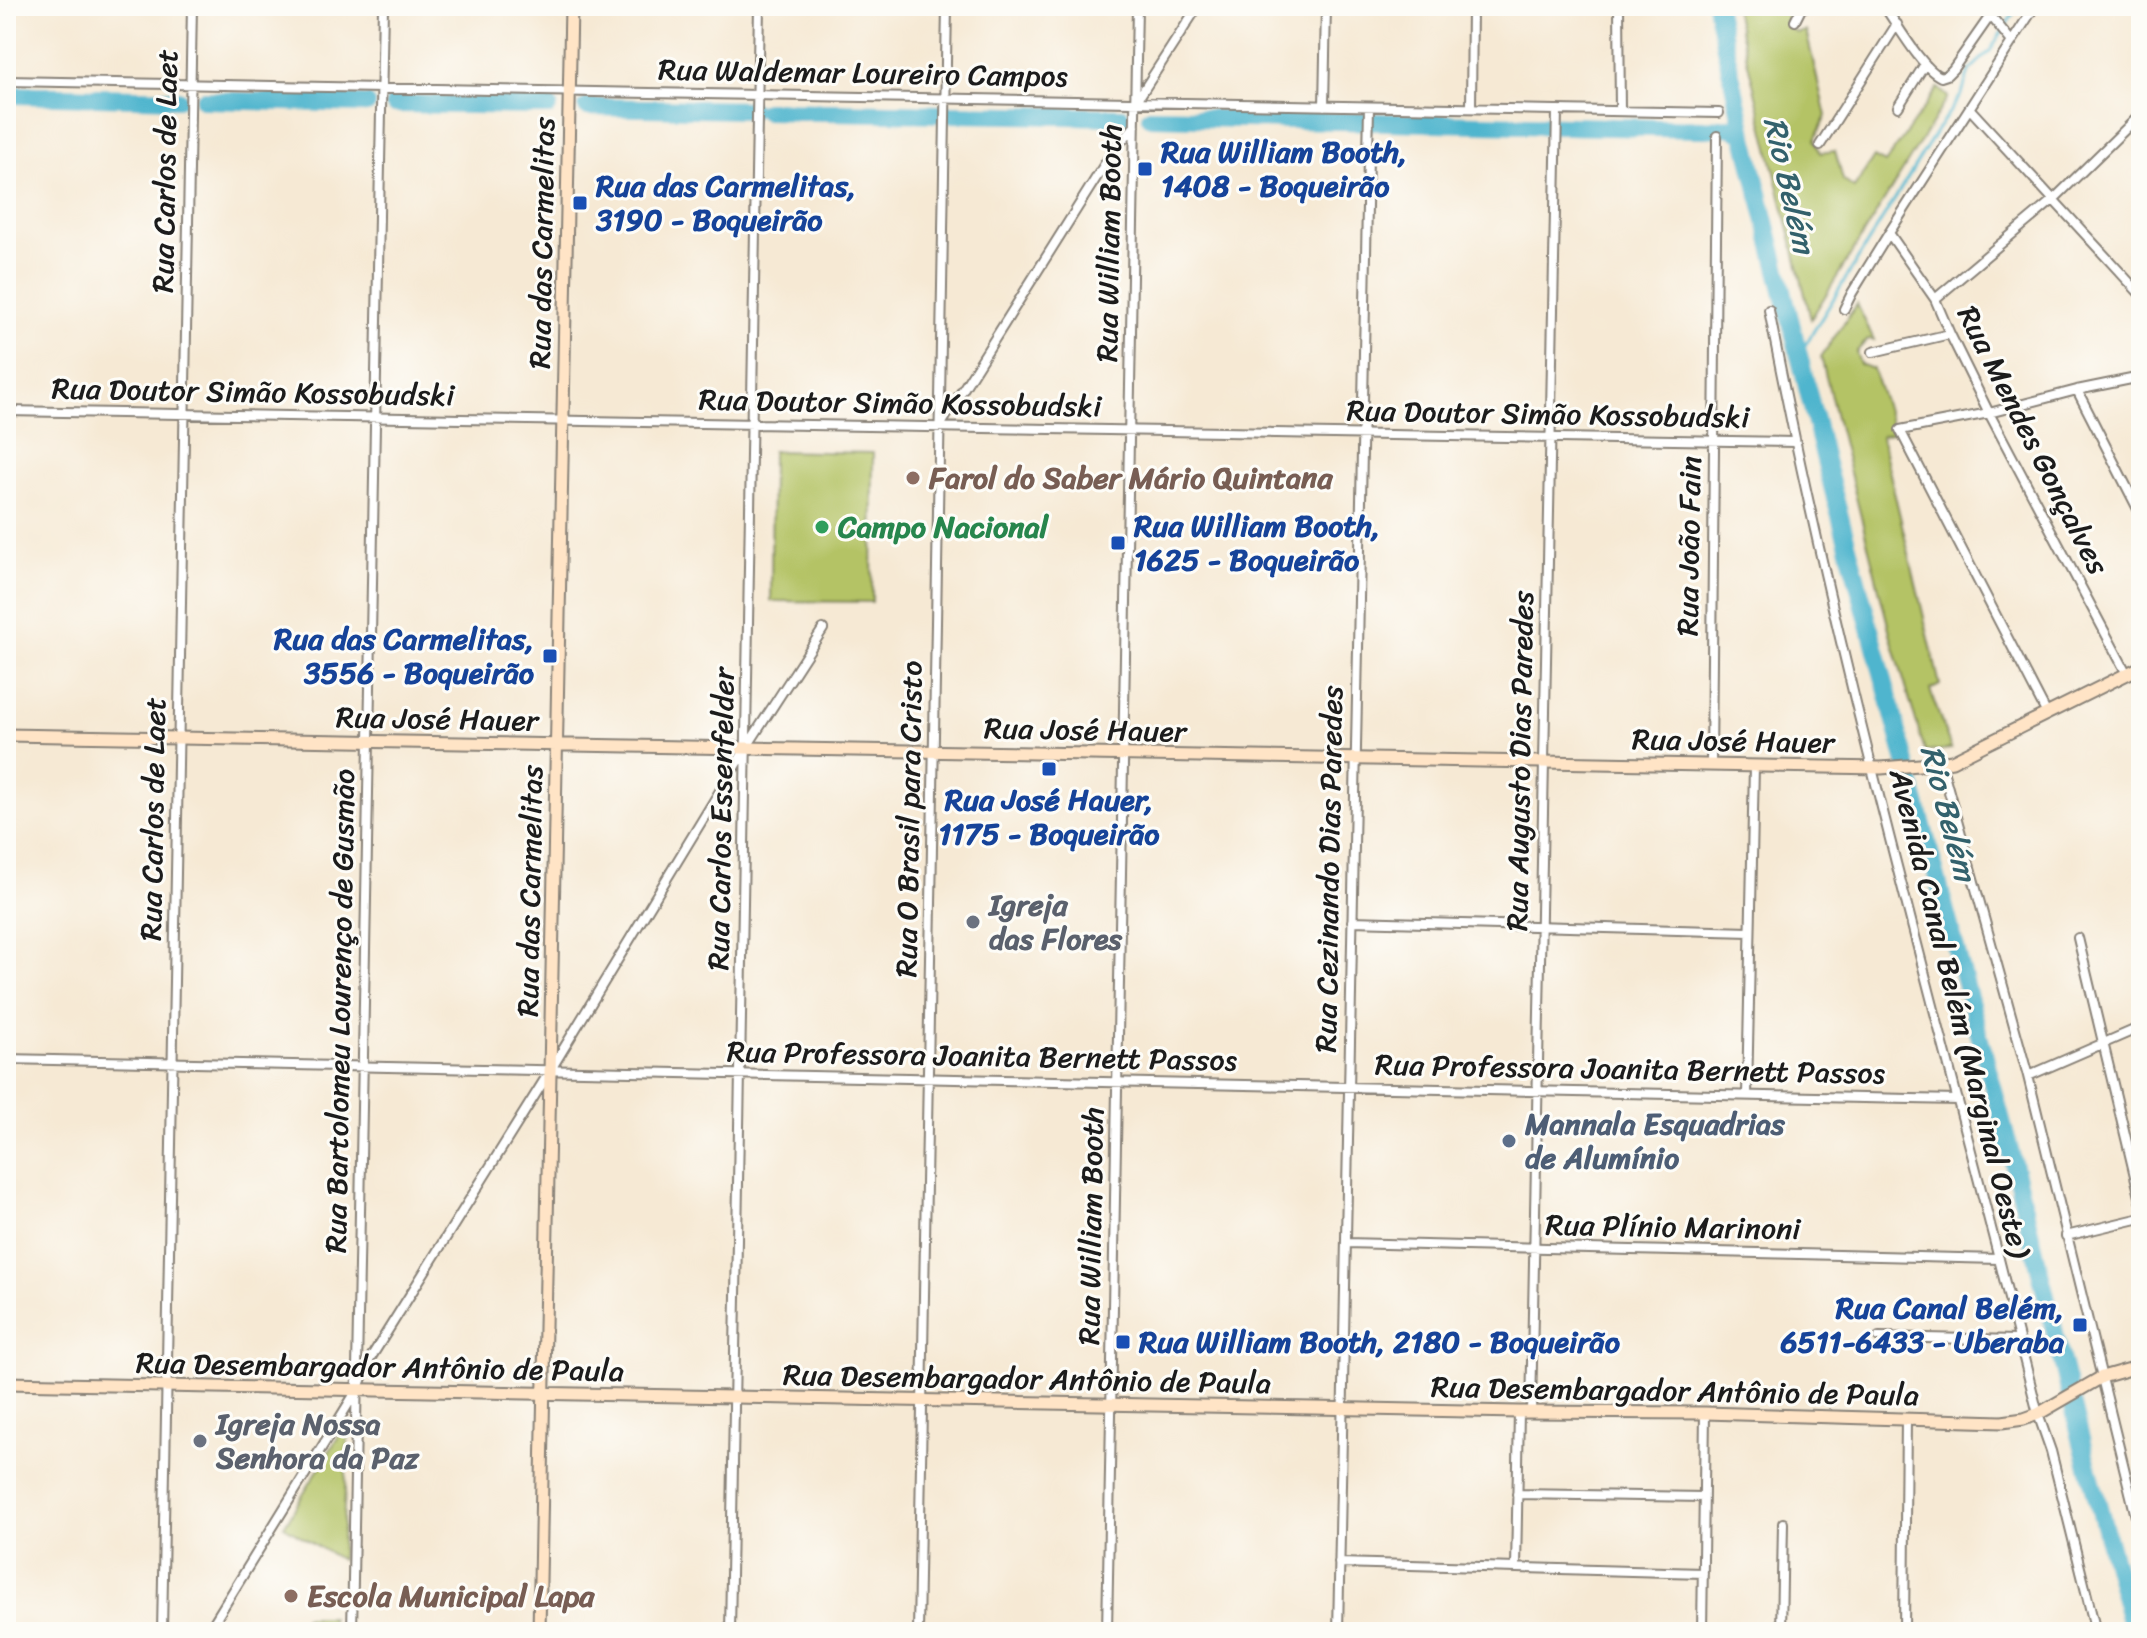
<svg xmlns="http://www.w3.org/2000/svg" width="2147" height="1638" font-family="Sriracha,sans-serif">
<rect width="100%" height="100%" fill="#fdfcf7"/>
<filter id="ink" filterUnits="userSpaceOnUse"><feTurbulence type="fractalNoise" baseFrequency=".0125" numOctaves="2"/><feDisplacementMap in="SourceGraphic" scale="16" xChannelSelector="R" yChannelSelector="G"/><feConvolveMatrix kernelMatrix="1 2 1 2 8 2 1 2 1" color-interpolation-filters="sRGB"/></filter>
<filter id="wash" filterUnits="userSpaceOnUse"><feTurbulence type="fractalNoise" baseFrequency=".006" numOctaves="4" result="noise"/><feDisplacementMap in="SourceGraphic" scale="32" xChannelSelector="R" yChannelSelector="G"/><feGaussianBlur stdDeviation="1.8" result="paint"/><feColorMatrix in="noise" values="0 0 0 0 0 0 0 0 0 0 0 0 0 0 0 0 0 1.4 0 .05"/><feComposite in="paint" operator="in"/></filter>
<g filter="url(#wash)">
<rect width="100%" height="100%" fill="#f6e9d4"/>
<path fill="#b4c365" stroke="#687040" stroke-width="2" d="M1734 6H1791L1787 11 1786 26 1797 33 1806 31 1826 116 1815 140 1820 153 1835 151 1843 180 1854 188 1874 157 1885 163 1938 88 1948 97 1811 319Z
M1857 304 1874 340 1868 339 1856 352 1860 364 1873 369 1894 432 1881 436 1940 685 1930 690 1951 749 1925 752 1891 637 1821 357Z
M772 451 873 453 872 602 771 601Z
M349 1419 341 1560 284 1526Z
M304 1617H331V1632H304Z"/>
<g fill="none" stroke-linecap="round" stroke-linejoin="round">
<path stroke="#50b5ce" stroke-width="3" d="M1799 355 1937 130 1962 94 1969 71 1990 51 2018 6"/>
<path stroke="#50b5ce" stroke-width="18" d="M1716 6 1744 133 1827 468 2011 1154 2085 1455 2133 1632
M15 95 178 99
M204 100 367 104
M394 104 549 106
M587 107 751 110
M766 111 1122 117
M1150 117 1704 129 1729 127 1744 133"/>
</g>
</g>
<g filter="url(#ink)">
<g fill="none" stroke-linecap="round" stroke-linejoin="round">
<g stroke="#898278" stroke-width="12">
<path id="street" d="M1619 6 1620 111
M1884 6C1897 24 1922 69 1941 77L1947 75 1953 69 1997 6
M1983 6 2012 42
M1795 21 1801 9 1806 6
M6 81 1719 113
M1136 102 1198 6
M1324 106 1326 6
M1898 107 1925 64
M1471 108 1472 6
M1970 109 2141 295
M1820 145 1897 24
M1889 233 1935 299 1950 334 1989 413 2127 674
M1935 299 2054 199 2141 114
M1844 309 1852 293 1889 233 2035 6
M1769 310C1830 630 1918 944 1999 1259L2038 1414 2051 1451 2096 1632
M1873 352 1950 334
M2077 390 2141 515
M6 411 1794 442
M940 426 1113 151 1135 126
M2047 714 1900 430 1989 413 2077 390 2141 377
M1941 763 2028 1076 2141 1537
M1711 765 1717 136
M1352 921 1750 932
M2078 938 2141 1201
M6 1059 1958 1100
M2028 1076 2141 1027
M1747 1095 1754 766
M2066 1236 2141 1218
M1346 1243 1999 1259
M1879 1337 2018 1340
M1531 1413 1557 110
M1517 1494 1704 1497
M1339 1563 1703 1573
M1516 1568 1519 1412
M162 1632 192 6
M208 1632 357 1390 370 1359 550 1071 746 748 823 629
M352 1632 383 6
M730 1632 759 6
M918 1632 947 6
M1107 1632 1137 6
M1338 1632 1369 107
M1702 1632 1705 1413
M1781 1632 1783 1523
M1904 1632 1906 1418"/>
</g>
<g stroke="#898278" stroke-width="15">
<path id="secondary" d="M6 735 1881 768 1932 764 1952 761 2141 667
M6 1383 1519 1412 1705 1413 2002 1422 2024 1419 2038 1414 2102 1377 2141 1366
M539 1632 571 6"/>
</g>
<use href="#street" stroke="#fff" stroke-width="8"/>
<use href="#secondary" stroke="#ffe4c6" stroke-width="11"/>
</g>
</g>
<g fill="#1a4fb4" stroke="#fdfcf7" stroke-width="3">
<rect x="1137" y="161" width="16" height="16" rx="4"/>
<rect x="572" y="195" width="16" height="16" rx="4"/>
<rect x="1110" y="535" width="16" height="16" rx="4"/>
<rect x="542" y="648" width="16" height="16" rx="4"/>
<rect x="1041" y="761" width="16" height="16" rx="4"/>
<rect x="2072" y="1317" width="16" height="16" rx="4"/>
<rect x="1115" y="1334" width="16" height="16" rx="4"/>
</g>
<g fill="#8d6e63" stroke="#fdfcf7" stroke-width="3">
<circle cx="913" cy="478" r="8"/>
<circle cx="291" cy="1596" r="8"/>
</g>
<circle fill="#2e9e5b" stroke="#fdfcf7" stroke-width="3" cx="822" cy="527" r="8"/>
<g fill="#6b7280" stroke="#fdfcf7" stroke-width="3">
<circle cx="973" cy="922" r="8"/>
<circle cx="200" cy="1441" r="8"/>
</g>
<circle fill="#5c6f8a" stroke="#fdfcf7" stroke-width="3" cx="1509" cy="1141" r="8"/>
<g text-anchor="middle" stroke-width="6" stroke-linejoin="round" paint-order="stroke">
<g font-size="30" fill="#1c1c1c" stroke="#fdfcf7">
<text transform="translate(863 73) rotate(1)" y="10">Rua Waldemar Loureiro Campos</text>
<text transform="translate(165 171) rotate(-89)" y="10">Rua Carlos de Laet</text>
<text transform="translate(542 243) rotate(-89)" y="10">Rua das Carmelitas</text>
<text transform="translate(1109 243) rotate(-89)" y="10">Rua William Booth</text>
<text transform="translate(253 392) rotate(1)" y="10">Rua Doutor Simão Kossobudski</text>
<text transform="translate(900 403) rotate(1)" y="10">Rua Doutor Simão Kossobudski</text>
<text transform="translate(1548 414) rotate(1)" y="10">Rua Doutor Simão Kossobudski</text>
<text transform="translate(2033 440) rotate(63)" y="10">Rua Mendes Gonçalves</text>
<text transform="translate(1689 546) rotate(-89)" y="10">Rua João Fain</text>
<text transform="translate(437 719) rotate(1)" y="10">Rua José Hauer</text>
<text transform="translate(1085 730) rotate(1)" y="10">Rua José Hauer</text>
<text transform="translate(1733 741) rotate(1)" y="10">Rua José Hauer</text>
<text transform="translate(1520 761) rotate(-89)" y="10">Rua Augusto Dias Paredes</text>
<text transform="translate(153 819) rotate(-89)" y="10">Rua Carlos de Laet</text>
<text transform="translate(721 819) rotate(-89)" y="10">Rua Carlos Essenfelder</text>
<text transform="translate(909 819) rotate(-89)" y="10">Rua O Brasil para Cristo</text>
<text transform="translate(1329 869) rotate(-89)" y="10">Rua Cezinando Dias Paredes</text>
<text transform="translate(530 891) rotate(-89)" y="10">Rua das Carmelitas</text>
<text transform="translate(340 1011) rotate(-89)" y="10">Rua Bartolomeu Lourenço de Gusmão</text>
<text transform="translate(1960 1013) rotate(76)" y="10">Avenida Canal Belém (Marginal Oeste)</text>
<text transform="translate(982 1056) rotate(1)" y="10">Rua Professora Joanita Bernett Passos</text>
<text transform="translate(1630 1069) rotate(1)" y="10">Rua Professora Joanita Bernett Passos</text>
<text transform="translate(1091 1226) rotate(-89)" y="10">Rua William Booth</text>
<text transform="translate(1673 1227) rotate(1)" y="10">Rua Plínio Marinoni</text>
<text transform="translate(380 1367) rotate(1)" y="10">Rua Desembargador Antônio de Paula</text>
<text transform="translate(1027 1379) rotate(1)" y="10">Rua Desembargador Antônio de Paula</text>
<text transform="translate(1675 1391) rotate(1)" y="10">Rua Desembargador Antônio de Paula</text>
</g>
<g font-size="30" font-weight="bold" fill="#164399" stroke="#fdfcf7" text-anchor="start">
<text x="1161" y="162">Rua William Booth,<tspan x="1161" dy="34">1408 - Boqueirão</tspan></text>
<text x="596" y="196">Rua das Carmelitas,<tspan x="596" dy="34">3190 - Boqueirão</tspan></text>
<text x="1134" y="536">Rua William Booth,<tspan x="1134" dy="34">1625 - Boqueirão</tspan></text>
<text x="534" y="649" text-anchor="end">Rua das Carmelitas,<tspan x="534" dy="34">3556 - Boqueirão</tspan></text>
<text x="1049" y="810" text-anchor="middle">Rua José Hauer,<tspan x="1049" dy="34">1175 - Boqueirão</tspan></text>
<text x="2064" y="1318" text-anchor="end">Rua Canal Belém,<tspan x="2064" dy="34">6511-6433 - Uberaba</tspan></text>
<text x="1139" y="1352">Rua William Booth, 2180 - Boqueirão</text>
</g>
<g font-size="30" font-weight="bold" fill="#785e54" stroke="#fdfcf7" text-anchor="start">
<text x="929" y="488">Farol do Saber Mário Quintana</text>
<text x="307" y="1606">Escola Municipal Lapa</text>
</g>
<g font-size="30" font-weight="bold" fill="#27864d" stroke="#fdfcf7" text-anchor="start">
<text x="838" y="537">Campo Nacional</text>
</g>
<g font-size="30" font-weight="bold" fill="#5b616d" stroke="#fdfcf7" text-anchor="start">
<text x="989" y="915">Igreja<tspan x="989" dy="34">das Flores</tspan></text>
<text x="216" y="1434">Igreja Nossa<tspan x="216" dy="34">Senhora da Paz</tspan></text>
</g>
<g font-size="30" font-weight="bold" fill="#4e5e75" stroke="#fdfcf7" text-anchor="start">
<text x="1525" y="1134">Mannala Esquadrias<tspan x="1525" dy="34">de Alumínio</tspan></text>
</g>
<g font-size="32" font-style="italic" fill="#33616c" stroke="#fdfcf7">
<text transform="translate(1790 185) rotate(77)" y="11">Rio Belém</text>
<text transform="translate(1949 813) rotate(75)" y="11">Rio Belém</text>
</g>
</g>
<rect width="2147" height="1638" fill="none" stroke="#fdfcf7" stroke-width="32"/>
</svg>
